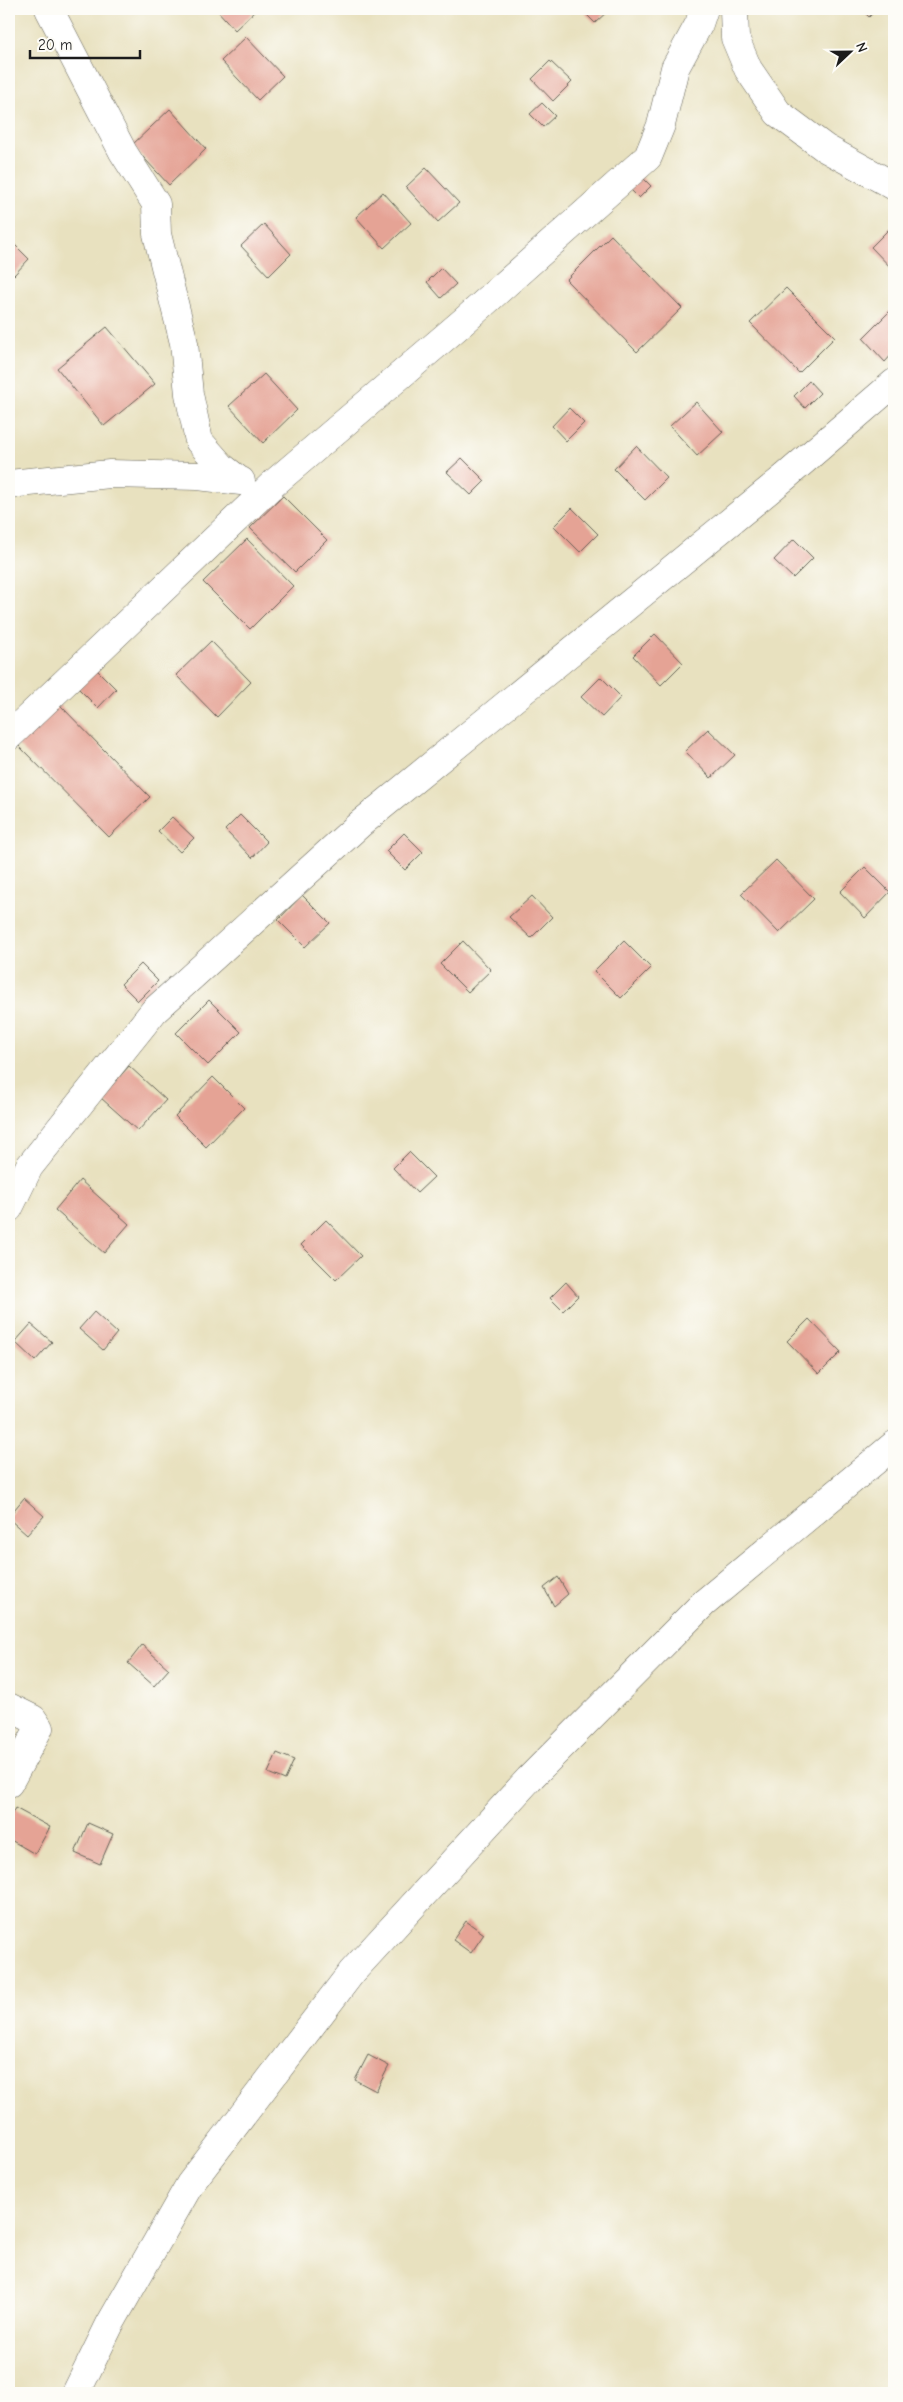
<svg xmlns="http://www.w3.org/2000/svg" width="903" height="2402" font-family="'Comic Neue',sans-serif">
<rect width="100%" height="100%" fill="#fdfcf7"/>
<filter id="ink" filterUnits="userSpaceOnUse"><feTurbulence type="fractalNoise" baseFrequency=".02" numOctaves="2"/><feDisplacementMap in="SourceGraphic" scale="10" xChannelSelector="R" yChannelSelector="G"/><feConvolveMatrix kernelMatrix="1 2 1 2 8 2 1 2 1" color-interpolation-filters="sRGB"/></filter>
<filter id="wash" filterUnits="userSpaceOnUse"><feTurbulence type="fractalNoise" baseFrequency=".0096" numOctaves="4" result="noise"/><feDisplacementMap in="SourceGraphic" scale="20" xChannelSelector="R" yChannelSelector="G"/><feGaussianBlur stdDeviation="1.12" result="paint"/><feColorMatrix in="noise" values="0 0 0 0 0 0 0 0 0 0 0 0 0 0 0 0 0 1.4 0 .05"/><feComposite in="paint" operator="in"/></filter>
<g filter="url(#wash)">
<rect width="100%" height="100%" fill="#e8e1bf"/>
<g id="blocks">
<path fill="#e5a395" d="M216 9H257L235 30Z
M581 9H610L595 23Z
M861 9H877L869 17Z
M246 37 283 76 258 100 221 61Z
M550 61 572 82 553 101 532 79Z
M542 103 555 116 543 127 530 114Z
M170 109 206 149 169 185 132 145Z
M426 168 459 203 438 222 406 187Z
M639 174 651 186 639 198 627 186Z
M383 192 411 223 384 248 356 217Z
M264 224 291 254 269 276 241 246Z
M894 224V271L871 247Z
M611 235 682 308 637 352 566 280Z
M14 244 29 259 14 275 9 270V250Z
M441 268 456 284 441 298 427 282Z
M786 288 835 337 799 373 750 323Z
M894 307V352L885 362 863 338Z
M107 327 155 384 104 426 57 368Z
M264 374 297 410 263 443 229 406Z
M809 381 820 393 805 408 794 396Z
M696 402 723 432 697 456 670 426Z
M569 408 584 423 566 441 552 426Z
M636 446 667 478 645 500 614 469Z
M462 458 485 481 471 495 447 472Z
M283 496 327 540 295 572 250 528Z
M572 508 598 534 580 552 554 526Z
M247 539 293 586 250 629 203 582Z
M794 539 813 558 793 578 774 560Z
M655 634 683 663 661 685 633 656Z
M211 641 251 682 217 717 176 675Z
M93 666 116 689 98 708 74 684Z
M601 677 621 697 602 717 581 697Z
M59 704 150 797 109 837 18 745Z
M708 729 735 755 711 778 685 751Z
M240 815 267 842 252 858 225 830Z
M172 817 194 838 180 852 158 831Z
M404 833 423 852 405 870 386 851Z
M776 860 814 899 779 933 741 894Z
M865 867 890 892 865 918 840 892Z
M302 895 330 923 305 947 278 920Z
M532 896 552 917 531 938 509 917Z
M463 941 491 970 468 992 440 964Z
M624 941 651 968 621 998 594 971Z
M141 964 158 981 138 1001 121 984Z
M209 1000 241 1032 208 1065 176 1033Z
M129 1066 166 1100 138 1131 101 1098Z
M213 1077 244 1108 206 1147 175 1116Z
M409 1152 434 1177 417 1193 393 1168Z
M80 1180 129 1224 104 1253 55 1210Z
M326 1220 361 1256 336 1280 301 1245Z
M566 1282 578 1296 563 1311 550 1298Z
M94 1312 117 1333 103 1350 79 1329Z
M809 1319 841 1352 819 1374 787 1341Z
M31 1324 52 1342 35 1361 15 1342Z
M24 1498 44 1516 27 1535 9 1519V1516Z
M558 1577 568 1594 554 1606 544 1588Z
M142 1645 169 1669 154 1686 128 1663Z
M277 1753 294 1760 285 1780 268 1773Z
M15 1808 50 1827 35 1854 9 1839V1819Z
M88 1823 113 1834 100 1864 75 1853Z
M466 1921 484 1934 471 1953 453 1940Z
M368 2055 389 2066 376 2091 355 2080Z"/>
</g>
</g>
<g filter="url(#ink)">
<use href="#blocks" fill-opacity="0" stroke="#636155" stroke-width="1"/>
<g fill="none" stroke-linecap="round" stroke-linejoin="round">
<g stroke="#636155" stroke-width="29">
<path id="minor" d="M49 9 123 152 156 204 157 234 184 343 189 394 199 441 222 467 240 481
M734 9 735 38 748 69 778 113 825 148 894 186
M9 484 110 474 198 476 241 481
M9 736 273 484 464 321 648 157 661 125 675 68 699 24 704 9
M9 1208 29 1167 154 1011 360 824 785 477 894 383
M9 1707 33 1719 39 1728 9 1783
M76 2393 110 2324 190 2184 352 1972 529 1779 704 1603 894 1445"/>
</g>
<use href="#minor" stroke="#fff" stroke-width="28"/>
</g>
</g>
<rect width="903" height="2402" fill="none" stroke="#fdfcf7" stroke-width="30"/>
<g transform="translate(850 52) rotate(68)" stroke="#fdfcf7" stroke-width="4" paint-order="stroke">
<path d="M0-4L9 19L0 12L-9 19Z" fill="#1c1c1c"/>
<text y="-8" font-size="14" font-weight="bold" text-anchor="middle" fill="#1c1c1c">N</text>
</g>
<path d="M30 50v8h110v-8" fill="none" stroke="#1c1c1c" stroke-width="2.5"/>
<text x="38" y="50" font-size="15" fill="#1c1c1c" stroke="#fdfcf7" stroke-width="4" paint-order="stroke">20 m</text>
</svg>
